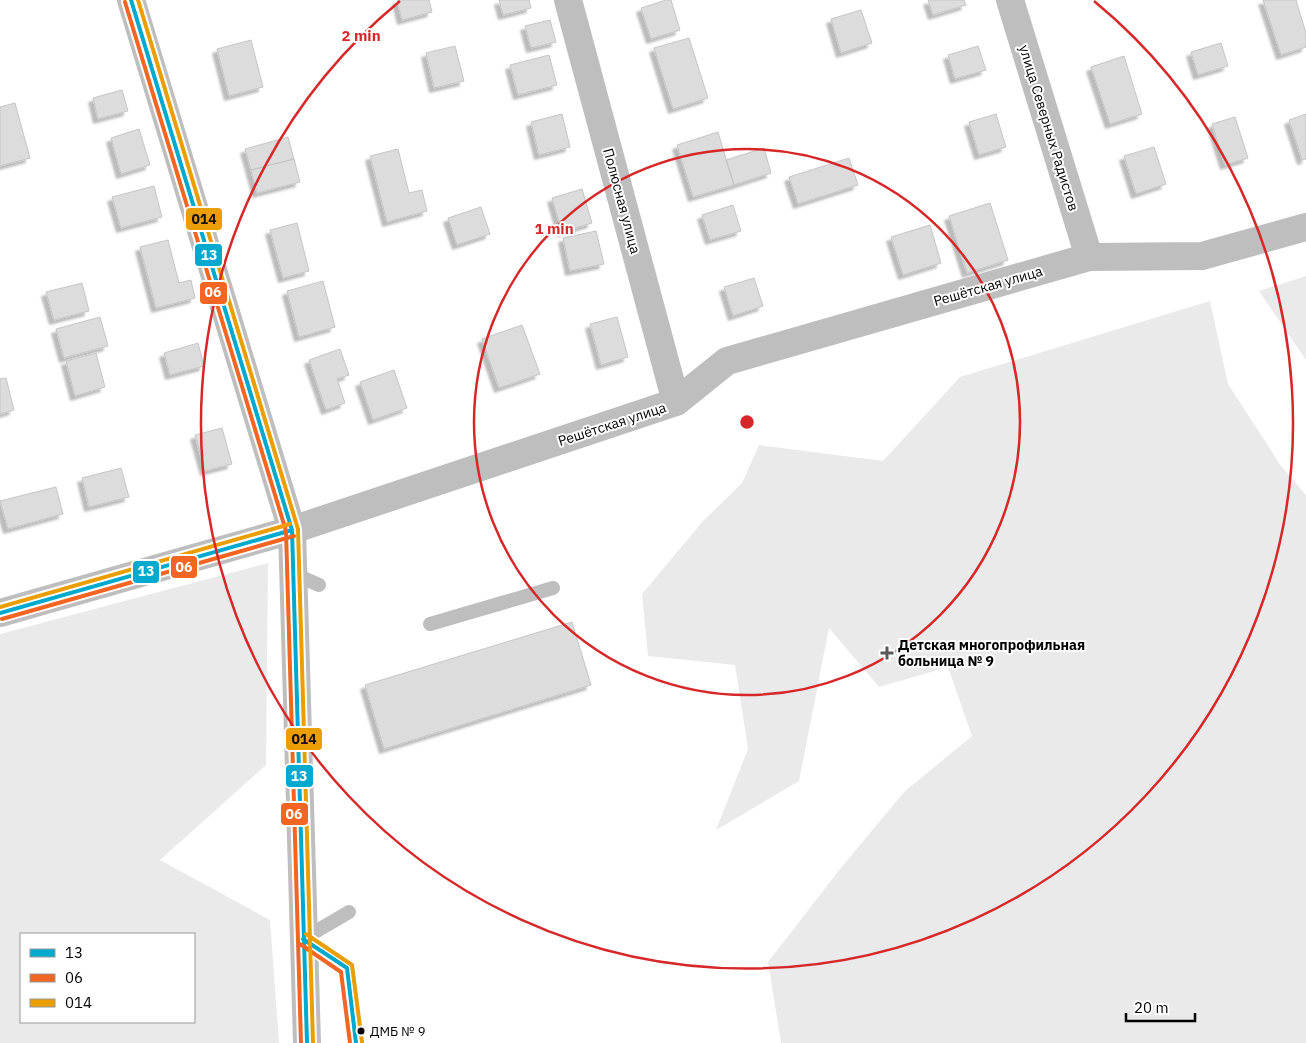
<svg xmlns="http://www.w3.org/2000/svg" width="1306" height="1043" font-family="'IBM Plex Sans',sans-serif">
<defs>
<filter id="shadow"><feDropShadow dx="-4.5" dy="4.5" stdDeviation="1" flood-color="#0004"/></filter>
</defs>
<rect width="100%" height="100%" fill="#fff"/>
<path fill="#eaeaea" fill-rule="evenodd" d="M1306 276V360L1259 291Z
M1210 301 1228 384 1281 466 1306 495V1043H781L768 962 840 869 904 792 972 736 948 667 879 687 829 628 799 781 716 830 748 749 735 665 648 656 642 594 703 521 742 483 759 445 883 461 960 377Z
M268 563 266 765 160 860 270 920 279 1043H0V634ZM21 934H194V1022H21Z"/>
<path fill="#dcdcdc" stroke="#c5c5c5" filter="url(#shadow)" d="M397 0H429L432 12 402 20Z
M499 0H529L531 8 503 15Z
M666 0H671L680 30 651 39 641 8Z
M928 0H964L966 5 933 15Z
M1263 0H1296L1306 33V47L1281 55Z
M861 10 872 43 841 53 831 19Z
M550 20 556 42 531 48 525 26Z
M689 38 708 98 673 109 654 48Z
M251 40 263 87 229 96 217 49Z
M1221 43 1228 66 1198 75 1191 52Z
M455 46 464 81 434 88 426 53Z
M978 46 986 70 955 79 948 55Z
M549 55 557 85 518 95 510 65Z
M1124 56 1142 114 1110 124 1091 67Z
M122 90 128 111 98 119 93 98Z
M15 103 30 158 0 166V107Z
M562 114 570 147 539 155 531 122Z
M996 114 1006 147 979 155 969 122Z
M1306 114V159L1302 160 1289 120Z
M1235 117 1248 158 1225 165 1212 124Z
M139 129 150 165 121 174 111 138Z
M718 132 734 185 693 197 677 145Z
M288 137 294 159 251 170 245 149Z
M1154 147 1166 184 1136 194 1124 156Z
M764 148 771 173 734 185 726 160Z
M398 149 409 193 422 190 427 211 387 222 370 156Z
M849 158 858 185 798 204 789 177Z
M294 159 300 182 257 193 251 170Z
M154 186 162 217 121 228 112 197Z
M582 189 592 223 562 232 552 198Z
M990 203 1008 260 967 273 949 216Z
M733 205 741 231 710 240 702 215Z
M481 207 490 234 457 245 448 218Z
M297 223 309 271 283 278 270 230Z
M930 225 941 263 903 275 891 237Z
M596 231 604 264 570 271 563 238Z
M168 240 179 283 191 280 195 298 156 308 140 247Z
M754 278 763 306 733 316 724 287Z
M323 281 335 327 299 337 287 291Z
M82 283 89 311 54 320 46 292Z
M100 317 108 346 64 358 56 329Z
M617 317 628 357 601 365 590 324Z
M522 325 540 374 499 388 482 339Z
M198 343 204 366 170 375 164 353Z
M340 349 349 375 337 379 345 403 326 410 309 360Z
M96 353 105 387 75 396 66 361Z
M394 370 407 408 373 420 360 382Z
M6 378 14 410 0 414V379Z
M222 428 232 464 205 471 195 435Z
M121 468 129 497 89 507 82 478Z
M56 487 63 514 8 529 0 501Z
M572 622 591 685 384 749 365 685Z"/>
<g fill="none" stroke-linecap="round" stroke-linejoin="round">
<path stroke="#bebebe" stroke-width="14" d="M294 574 319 585
M430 624 553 588
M349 912 303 939 347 968 356 1043"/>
<path stroke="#bebebe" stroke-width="28" d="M568 0 676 402
M1010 0 1089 257
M292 530 676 402 727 361 1089 257 1202 256 1306 227"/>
<path stroke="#bebebe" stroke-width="28" d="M131 0 292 530 307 1043
M0 613 292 530"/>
<g stroke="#fff" stroke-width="8">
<path id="bus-1" d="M131 0 292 530 307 1043
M0 613 292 530
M303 939 347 968 356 1043"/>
</g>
<g stroke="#fff" stroke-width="8">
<path id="bus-2" d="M125 2 286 531 301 1043
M2 619 294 536
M300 944 341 972 350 1043"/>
</g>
<g stroke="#fff" stroke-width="8">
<path id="bus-3" d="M138 0 298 529 313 1043
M0 607 290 524
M306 934 352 965 362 1042"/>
</g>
<use href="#bus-1" stroke="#00a9ce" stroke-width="4"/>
<use href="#bus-2" stroke="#f26522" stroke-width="4"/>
<use href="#bus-3" stroke="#eb9e00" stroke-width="4"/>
</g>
<g fill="none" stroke="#d62828" stroke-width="2.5">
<circle cx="747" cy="422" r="273"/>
<path d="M1094 1A546 546 0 1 1 400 1"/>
</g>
<path fill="#595959" stroke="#fff" stroke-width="2" d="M884.5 645.5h5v5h5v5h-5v5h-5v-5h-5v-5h5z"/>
<circle fill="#000" stroke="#fff" stroke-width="2" cx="361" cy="1031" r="4.5"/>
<g text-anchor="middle" stroke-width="4" stroke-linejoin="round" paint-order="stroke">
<g font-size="13" fill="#000" stroke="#fff" text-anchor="start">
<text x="370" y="1036">ДМБ № 9</text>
</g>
<g font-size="14" fill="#000" stroke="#fff">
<text transform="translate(1049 128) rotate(73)" y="5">улица Северных Радистов</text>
<text transform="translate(622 201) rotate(75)" y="5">Полюсная улица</text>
<text transform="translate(988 286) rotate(-16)" y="5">Решётская улица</text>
<text transform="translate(612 424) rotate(-18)" y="5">Решётская улица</text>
</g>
<g font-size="14" font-weight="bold" fill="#000" stroke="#fff" text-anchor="start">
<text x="898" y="650">Детская многопрофильная<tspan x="898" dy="16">больница № 9</tspan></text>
</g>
</g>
<circle cx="747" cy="422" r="8" fill="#d62828" stroke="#fff" stroke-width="2.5"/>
<g font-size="15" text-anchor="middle" font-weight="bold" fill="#d62828" stroke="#fff" stroke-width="4" stroke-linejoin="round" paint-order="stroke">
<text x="361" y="41">2 min</text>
<text x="554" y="234">1 min</text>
</g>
<g stroke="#fff" stroke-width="2">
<rect x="185" y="207" width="38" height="24" rx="5" fill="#eb9e00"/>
<rect x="194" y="243" width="29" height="24" rx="5" fill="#00a9ce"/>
<rect x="199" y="281" width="29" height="24" rx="5" fill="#f26522"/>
<rect x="170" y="555" width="28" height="24" rx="5" fill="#f26522"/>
<rect x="132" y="560" width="28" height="24" rx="5" fill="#00a9ce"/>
<rect x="285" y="727" width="38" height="24" rx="5" fill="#eb9e00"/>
<rect x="285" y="764" width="29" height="24" rx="5" fill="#00a9ce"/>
<rect x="280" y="802" width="29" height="24" rx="5" fill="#f26522"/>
</g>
<g font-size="14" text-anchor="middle" font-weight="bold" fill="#fff">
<text x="209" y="260">13</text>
<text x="213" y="297">06</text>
<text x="184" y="572">06</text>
<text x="146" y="576">13</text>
<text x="299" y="781">13</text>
<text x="294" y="819">06</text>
</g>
<g font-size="14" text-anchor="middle" font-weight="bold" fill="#111">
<text x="204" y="224">014</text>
<text x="304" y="744">014</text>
</g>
<rect x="20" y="933" width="175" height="90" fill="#ffffff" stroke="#999999"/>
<rect x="30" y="949" width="25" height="8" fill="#00a9ce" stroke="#999999"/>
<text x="65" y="958" font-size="15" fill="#000000">13</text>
<rect x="30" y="974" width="25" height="8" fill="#f26522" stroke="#999999"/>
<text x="65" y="983" font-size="15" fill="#000000">06</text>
<rect x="30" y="999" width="25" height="8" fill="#eb9e00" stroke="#999999"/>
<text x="65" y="1008" font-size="15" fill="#000000">014</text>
<path d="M1126 1013v8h69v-8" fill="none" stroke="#000000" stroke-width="2.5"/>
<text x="1134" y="1013" font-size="15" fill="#000000" stroke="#ffffff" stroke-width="4" paint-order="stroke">20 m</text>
</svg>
